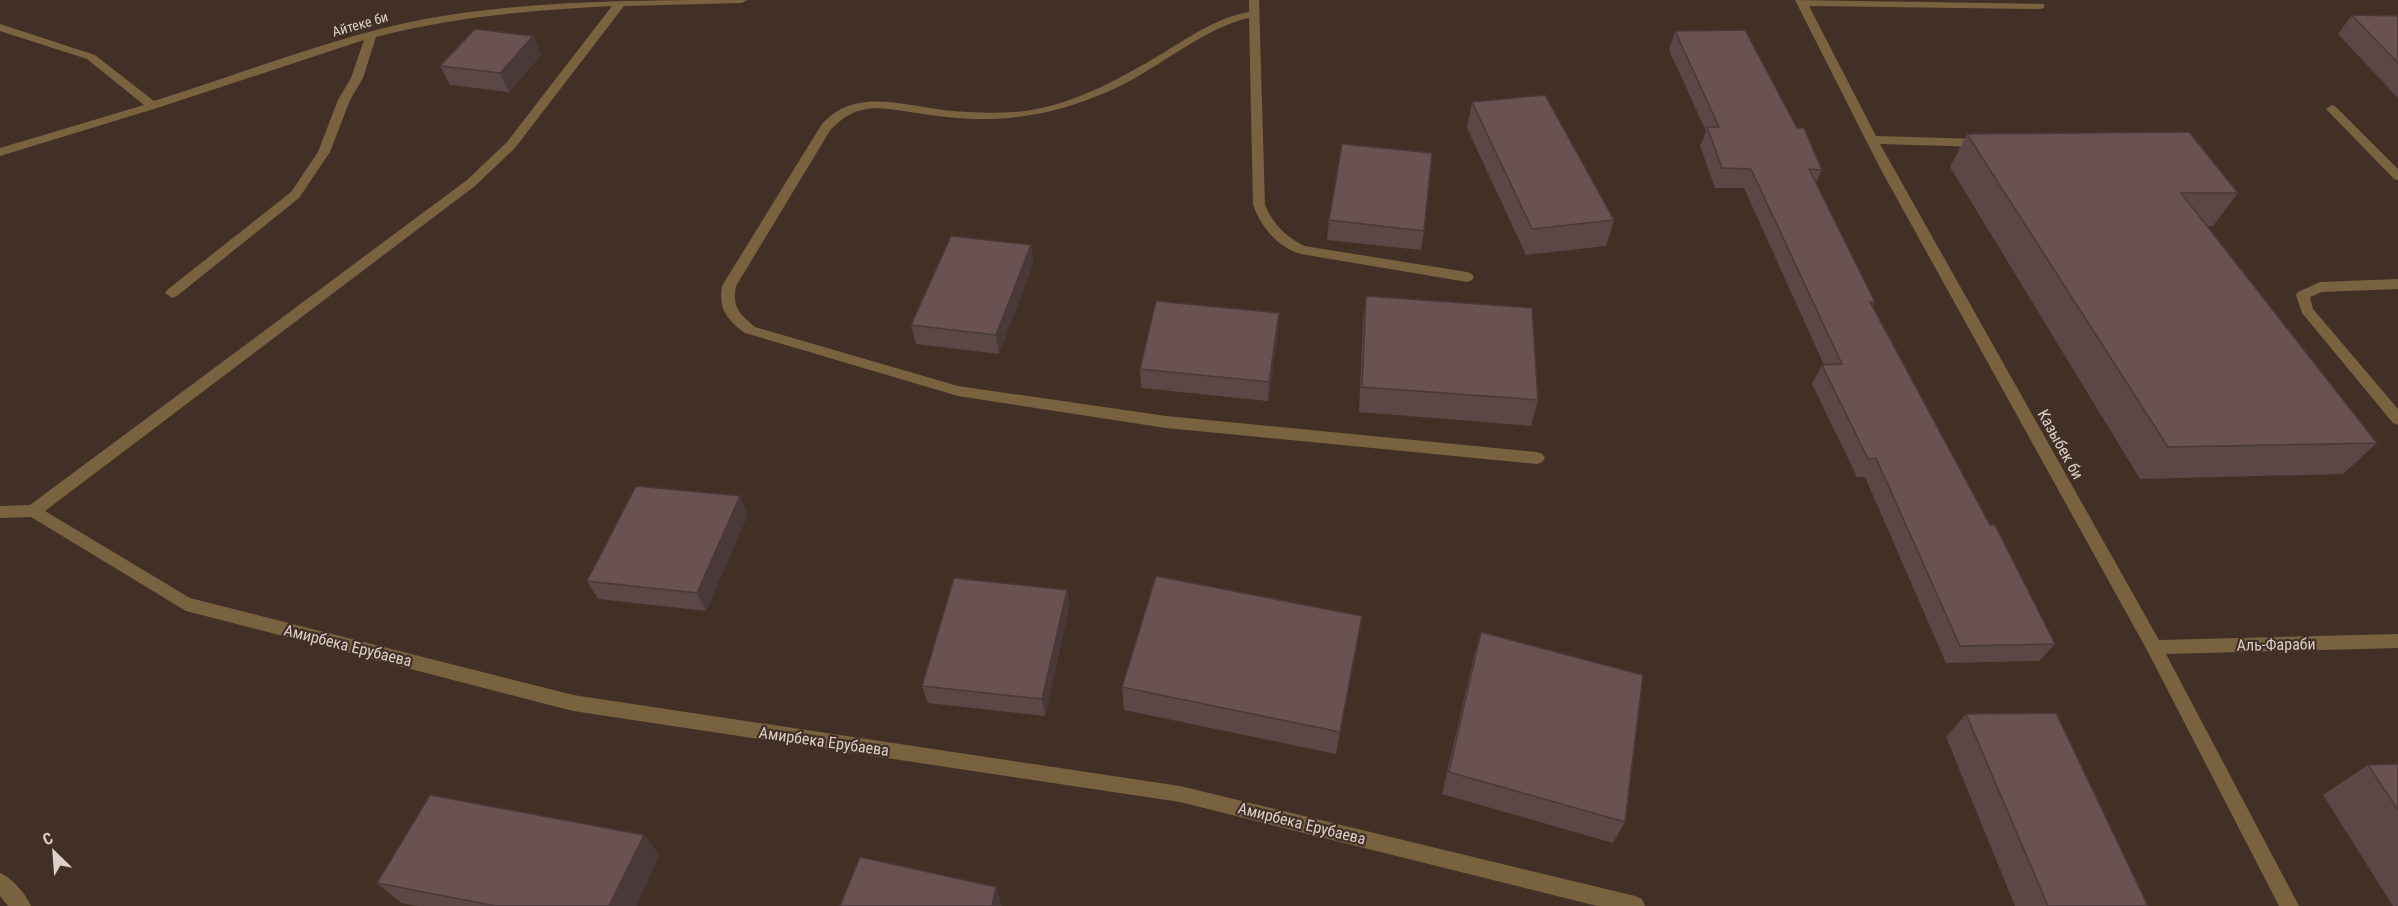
<svg xmlns="http://www.w3.org/2000/svg" width="2398" height="906" font-family="'Roboto Condensed',sans-serif">
<rect width="100%" height="100%" fill="#423027"/>
<g fill="none" stroke-linecap="round" stroke-linejoin="round">
<path fill="#79623f" fill-rule="evenodd" d="M747 0 742 3 624 6 515 148 475 186 45 511 190 598 573 695 1180 786 1635 896 1642 899 1645 906H1597L1180 802 573 711 186 611 31 517 0 518V506L30 505 467 180 507 142 612 6C532 10 454 17 376 37L363 78 350 100 330 152 299 198 177 296 172 298 165 293 167 290 291 192 318 152 338 100 351 78 364 40 157 108 0 156V148L144 105 87 59 0 31V24L95 55 154 101C244 73 332 37 425 19 531 0 639 0 747 0Z
M1249 0H1259L1265 205C1274 225 1285 236 1304 246L1467 272 1472 274 1474 277 1472 280 1467 282 1301 254C1277 247 1262 228 1253 205L1249 18C1206 27 1161 66 1120 86 1064 113 1009 124 947 117 923 115 899 109 875 108 856 109 844 116 831 129L736 286C732 307 739 314 755 327L958 386 1166 416 1537 452 1542 454 1545 458 1542 462 1537 464 1166 428 958 396 745 333C727 320 718 309 722 286L820 127C851 87 901 105 943 110 971 113 998 114 1025 111 1075 104 1121 78 1163 53 1191 36 1216 18 1249 12Z
M1795 0 2044 4V8L2040 9 1809 6 1876 136 1982 139 1988 143 1982 147 1880 144 2159 640 2398 634V648L2166 654 2299 906H2279L2148 652 1880 168Z
M2332 105 2336 107 2398 169V180L2394 179 2328 111 2326 109Z
M2398 279V289L2322 292 2310 297 2313 309 2398 409V425L2393 423 2302 313 2296 295 2298 292 2320 282Z
M0 873C12 878 26 894 31 906H8L0 896Z"/>
</g>
<path fill="#5a4746" d="M2352 15 2398 16V98L2338 34Z
M1675 31 1797 128 1822 170 1816 183 1875 302 1873 306 1990 525 2055 644 2039 661 1946 663 1865 477H1857L1812 384 1822 365H1824L1744 188H1715L1700 146 1706 131 1669 50Z
M541 55 509 92 450 85 440 66Z
M1472 102 1614 220 1606 246 1526 255 1467 128Z
M1967 134 2238 193 2213 226H2207L2377 443 2343 474 2140 479 1950 167Z
M1329 220 1424 231 1421 250 1327 240Z
M1031 245 1033 264 999 354 916 344 911 325Z
M1366 296 1538 400 1531 426 1359 412 1363 322Z
M1279 313 1278 332 1268 401 1141 388 1140 369Z
M748 514 706 611 598 599 587 581Z
M1067 590 1069 608 1045 716 928 703 922 686Z
M1362 616 1336 754 1124 710 1122 687Z
M1481 632 1625 822 1613 843 1442 794 1474 656Z
M1966 714 2148 906H2015L1946 737Z
M2398 764V906H2393L2323 795 2368 765Z
M644 835 659 855 636 906H418L401 903 377 883Z"/>
<path fill="#4a3939" d="M533 36 541 55 509 92 500 73Z
M1031 245 1033 264 999 354 996 335Z
M1279 313 1278 332 1268 401 1269 382Z
M740 496 748 514 706 611 697 593Z
M1067 590 1069 608 1045 716 1042 699Z
M644 835 659 855 636 906H609Z
M996 887 1002 906H992Z"/>
<path fill="#695251" stroke="#4a3939" stroke-width="1.5" d="M2352 15 2398 16V63Z
M475 29 533 36 500 73 440 66Z
M1745 30 1797 128H1804L1822 170 1809 169 1875 302H1870L1990 525H1995L2055 644 1960 646 1876 458 1868 459 1822 365 1842 364 1751 169 1722 168 1707 127H1719L1675 31Z
M1545 95 1614 220 1532 229 1472 102Z
M2189 132 2238 193H2181L2377 443 2168 447 1967 134Z
M1342 144 1432 153 1424 231 1329 220Z
M951 236 1031 245 996 335 911 325Z
M1366 296 1532 308 1538 400 1362 387Z
M1156 301 1279 313 1269 382 1140 369Z
M636 486 740 496 697 593 587 581Z
M1156 576 1362 616 1340 732 1122 687Z
M954 578 1067 590 1042 699 922 686Z
M1481 632 1643 675 1625 822 1449 772Z
M2056 713 2148 906H2048L1966 714Z
M2398 764V810L2368 765Z
M430 795 644 835 609 906H496L377 883Z
M860 857 996 887 992 906H840Z"/>
<g text-anchor="middle" stroke-width="4.5" stroke-linejoin="round" paint-order="stroke">
<g font-size="14" fill="#dcd0ca" stroke="#423027">
<text transform="translate(360 24) rotate(-16)" y="5">Айтеке би</text>
</g>
<g font-size="16" fill="#dcd0ca" stroke="#423027">
<text transform="translate(2061 444) rotate(61)" y="6">Казыбек би</text>
<text transform="translate(2276 644) rotate(-1)" y="6">Аль-Фараби</text>
<text transform="translate(348 645) rotate(14)" y="6">Амирбека Ерубаева</text>
<text transform="translate(824 741) rotate(8)" y="6">Амирбека Ерубаева</text>
<text transform="translate(1302 823) rotate(14)" y="6">Амирбека Ерубаева</text>
</g>
</g>
<g transform="translate(54 852) rotate(335)" stroke="#423027" stroke-width="4.5" paint-order="stroke">
<path d="M0-4.5L10 22L0 15L-10 22Z" fill="#dcd0ca"/>
<text y="-9" font-size="16" font-weight="bold" text-anchor="middle" fill="#dcd0ca">С</text>
</g>
</svg>
